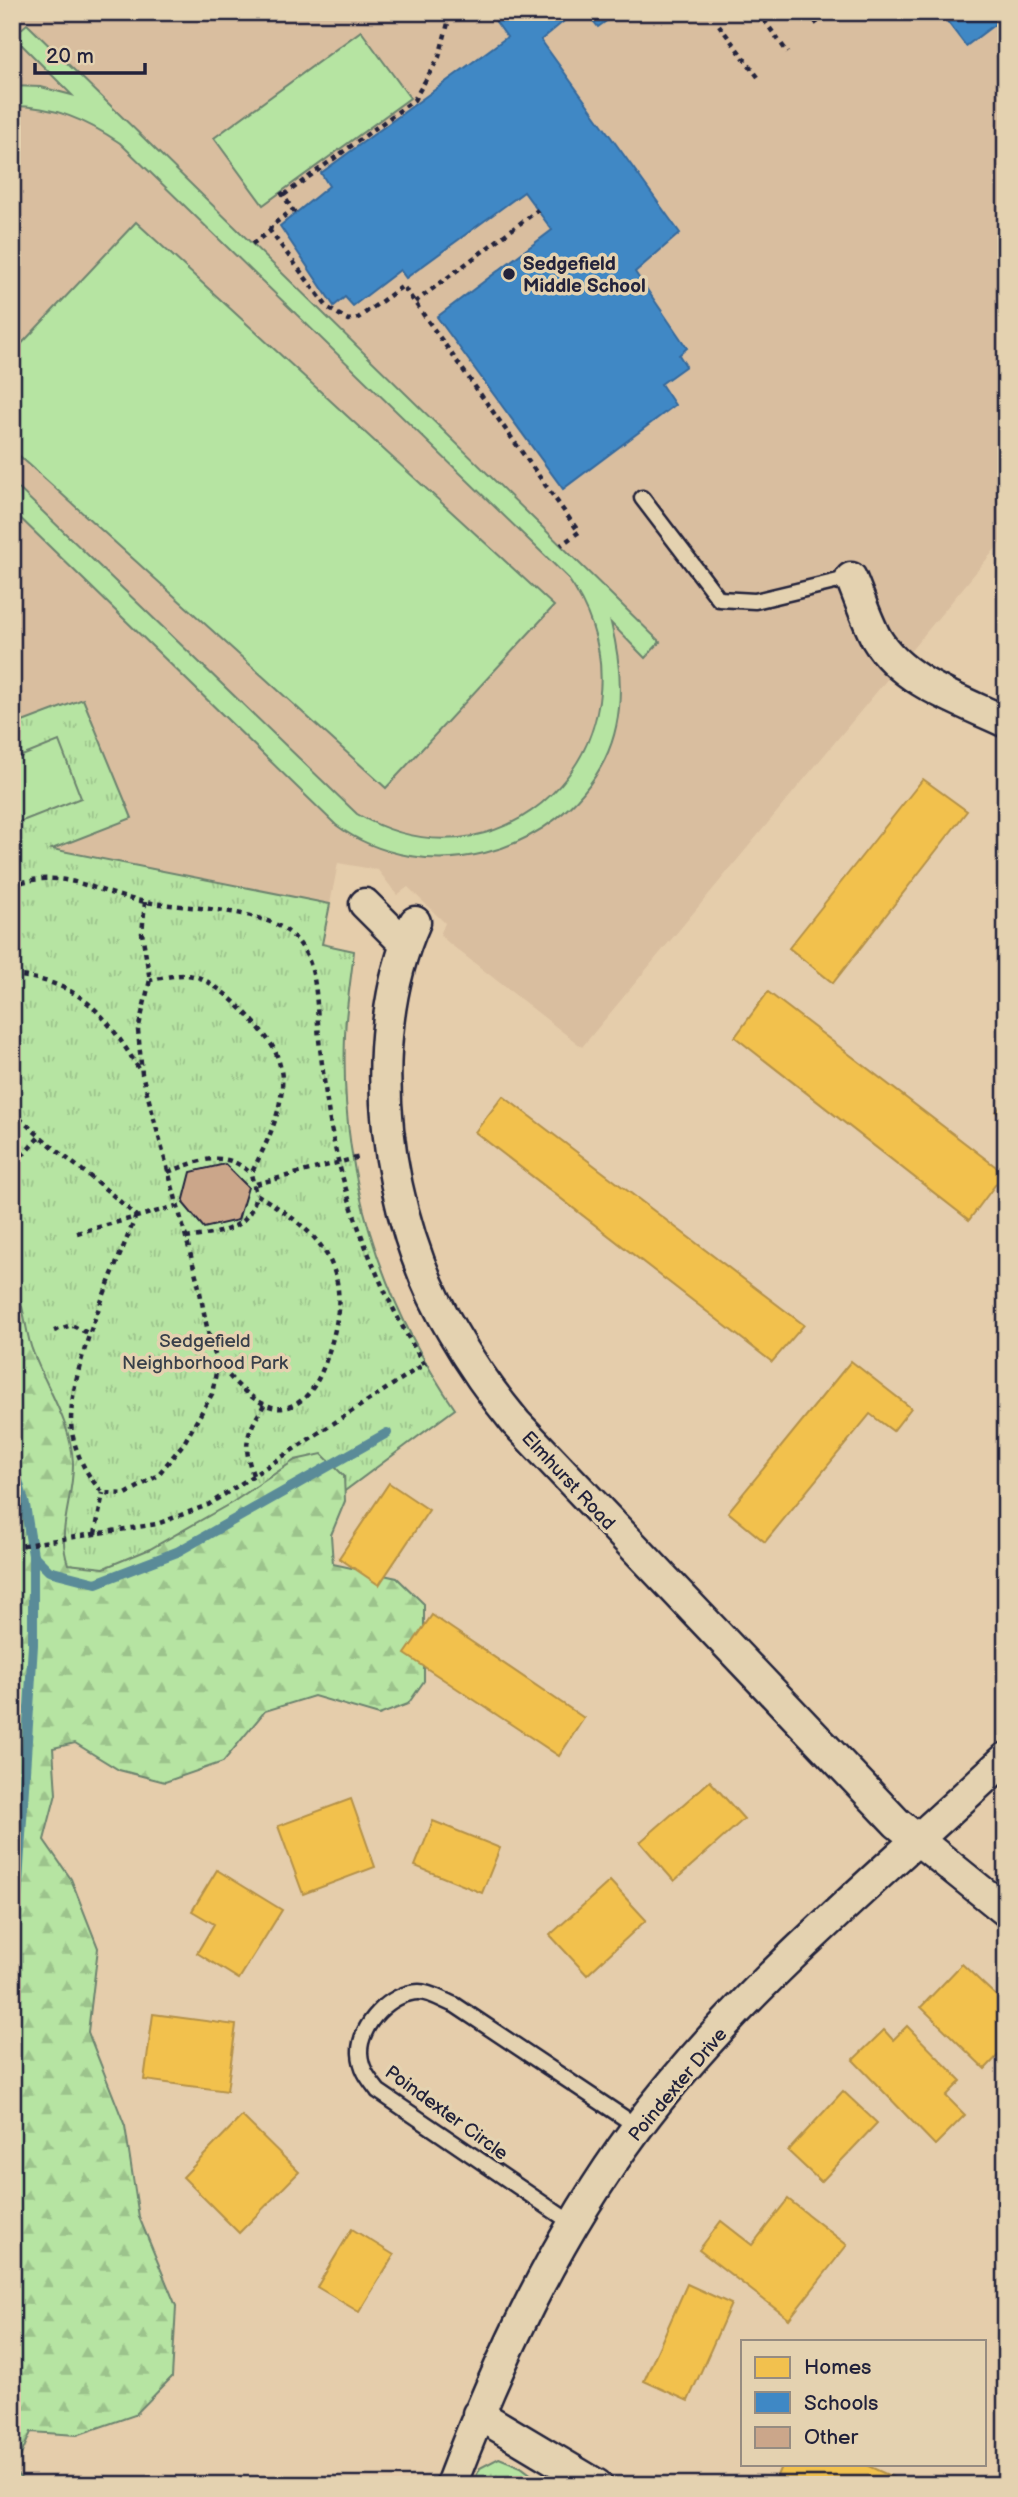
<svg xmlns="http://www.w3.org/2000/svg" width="1018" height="2497" font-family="'Balsamiq Sans',sans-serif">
<defs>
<pattern id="grass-tufts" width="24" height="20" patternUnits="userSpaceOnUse" patternTransform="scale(1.75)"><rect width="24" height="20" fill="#b6e4a2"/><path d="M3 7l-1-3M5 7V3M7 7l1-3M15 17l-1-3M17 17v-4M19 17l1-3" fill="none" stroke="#9cc38c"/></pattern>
<pattern id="forest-firs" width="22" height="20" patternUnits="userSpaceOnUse" patternTransform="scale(1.75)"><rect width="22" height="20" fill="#b6e4a2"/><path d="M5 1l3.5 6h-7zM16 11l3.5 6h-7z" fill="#9cc38c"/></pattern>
</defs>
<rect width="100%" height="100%" fill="#e5cdab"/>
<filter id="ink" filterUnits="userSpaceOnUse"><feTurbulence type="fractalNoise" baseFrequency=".0143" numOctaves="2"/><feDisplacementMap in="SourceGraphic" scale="14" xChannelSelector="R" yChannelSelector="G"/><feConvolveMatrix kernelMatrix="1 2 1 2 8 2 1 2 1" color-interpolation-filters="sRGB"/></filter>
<g filter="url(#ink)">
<path fill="#d9be9f" d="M12 12H1006V536L582 1047 450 944 440 935 445 923 408 887 397 895 378 870 338 863 330 904 35 846 12 837Z"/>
<path fill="url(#grass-tufts)" stroke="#6c836e" stroke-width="2" d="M83 699 132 818 52 849 330 904 322 944 354 951C351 979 346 1007 345 1036 340 1171 379 1298 455 1409L225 1580 12 1615V726Z
M499 2458 521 2467 545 2485H472L480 2468Z"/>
<path fill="url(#forest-firs)" stroke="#6c836e" stroke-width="2" d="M12 1284C26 1304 24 1330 33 1352 47 1389 71 1422 73 1463 74 1498 56 1530 68 1564L104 1568 150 1549 233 1502 295 1460 322 1454 344 1476 345 1501 331 1535 333 1564 397 1578 424 1604V1681L408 1704 379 1715 314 1696 265 1711 223 1762 165 1782 119 1770 75 1743 53 1748 56 1794 44 1840 71 1879 98 1948 88 2032 125 2126 139 2217 176 2306 172 2377 135 2415 77 2435 31 2432 14 2471 27 2485H12Z"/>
<path fill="#b6e4a2" stroke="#6c836e" stroke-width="2" d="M27 24 660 642 645 658 611 623C622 667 626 716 605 759 557 856 424 890 336 825L12 510V482L357 814C515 905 671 725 567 577L120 143C86 120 54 106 12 106V86L41 87 72 95 13 36Z
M361 31 410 98 263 205 214 138Z
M136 222 554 606 386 788 12 449V354Z
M59 741 81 798 12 825V760Z"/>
<path fill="#f2c14e" stroke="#b49148" stroke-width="2" d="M923 779 967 811 833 983 789 948Z
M768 992 1004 1173 969 1220 735 1037Z
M503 1096 804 1325 772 1362 475 1132Z
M1006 1100V1119L996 1112Z
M851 1361 911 1408 893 1431 870 1414 765 1542 728 1512Z
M389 1483 429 1510 379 1585 339 1558Z
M432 1615 584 1718 559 1756 405 1654Z
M710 1781 744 1819 674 1881 640 1842Z
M351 1799 375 1867 303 1894 278 1826Z
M433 1821 500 1848 482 1893 415 1866Z
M217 1870 282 1910 239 1979 197 1953 214 1924 192 1911Z
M610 1881 646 1920 587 1975 550 1935Z
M962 1964 1006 2005V2047L985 2069 921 2007Z
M153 2014 236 2025 227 2091 144 2080Z
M907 2026 961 2081 946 2096 965 2115 935 2145 853 2060 884 2030 893 2040Z
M843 2091 877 2123 821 2182 788 2151Z
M242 2116 299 2172 239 2233 183 2177Z
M788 2199 847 2245 789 2319 699 2250 721 2221 752 2245Z
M352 2229 394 2255 359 2312 317 2287Z
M687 2284 731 2304 688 2401 644 2381Z
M782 2464H864L910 2485H790L776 2478Z"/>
<path fill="#3f88c5" stroke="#36699c" stroke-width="2" d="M489 12H575L541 40 680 233 635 272 687 348 679 355 686 366 661 384 675 405 563 489 437 317 552 230 524 192 406 278 400 270 353 306 345 297 334 306 280 226 329 186 321 173 507 37Z
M586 12H619L598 27Z
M940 12H1006V16L966 46Z"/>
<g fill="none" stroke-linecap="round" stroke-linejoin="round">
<path stroke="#5a8b98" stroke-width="10" d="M12 1460 25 1505 33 1555V1645L12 1978
M33 1555 49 1571 96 1583 177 1552 387 1433"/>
</g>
<path fill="#cba68a" stroke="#22223b" stroke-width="2" d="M225 1164 248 1187 238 1220 204 1228 183 1203 191 1172Z"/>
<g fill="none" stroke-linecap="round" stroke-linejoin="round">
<g stroke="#22223b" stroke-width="19">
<path id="lane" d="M642 498 719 599 755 601 851 578
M573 2224 378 2091C369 2079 361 2070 360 2053 359 2025 391 1992 419 1992 430 1992 444 2001 455 2005L638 2127"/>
</g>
<g stroke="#22223b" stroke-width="35">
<path id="street" d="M851 578C859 597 866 619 876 638 902 682 962 701 1006 722
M365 904 405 944
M415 922C361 1042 385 1220 452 1331 471 1364 492 1394 516 1423L897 1823 1006 1911
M478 2414 597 2485
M451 2485C499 2359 556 2237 636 2129 740 1989 880 1877 1006 1758"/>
</g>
<path stroke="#22223b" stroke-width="4.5" stroke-dasharray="5 5" stroke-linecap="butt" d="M758 12 788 53
M809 12 820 28
M719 25 758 77
M281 192 295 213
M284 195 414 100 439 57 451 12
M270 231 271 226 294 209
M252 244 270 231 328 308 348 320 358 318 403 286 579 532 561 545
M415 302 538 210
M12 885C69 867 92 893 146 902 186 909 265 907 294 937 322 966 315 1011 320 1048 325 1087 329 1126 339 1164 357 1234 386 1302 424 1364
M145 902 142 933 150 980 138 1030 142 1074C160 1142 179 1210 197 1279 203 1302 207 1340 218 1361 228 1379 262 1412 284 1408 312 1403 323 1371 330 1348 355 1268 323 1234 256 1194L251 1174C265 1146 279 1120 282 1088 283 1076 280 1062 275 1051 264 1029 218 980 193 976 179 973 164 978 150 980
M12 975C84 982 106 1016 141 1072
M12 1111C51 1149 96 1178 136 1216
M12 1160 25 1153 39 1137
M168 1172C199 1161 225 1148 251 1174
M256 1184 360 1157
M136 1216C116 1267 60 1386 73 1437 78 1459 88 1477 103 1493L126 1494 157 1476 184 1443 212 1394 218 1362
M77 1233 177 1206
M186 1238C217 1233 251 1231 256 1194
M54 1331 71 1325 90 1334
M253 1475C242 1443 247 1433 264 1405
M95 1534 103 1493
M12 1547 157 1524 208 1505 426 1363"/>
<use href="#lane" stroke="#e4d2b0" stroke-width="14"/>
<use href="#street" stroke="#e4d2b0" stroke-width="30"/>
</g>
</g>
<circle fill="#22223b" stroke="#e4d2b0" stroke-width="2.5" cx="509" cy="274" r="7"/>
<g text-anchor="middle" stroke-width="7" stroke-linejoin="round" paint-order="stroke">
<g font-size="19" font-weight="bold" fill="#22223b" stroke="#e4d2b0" text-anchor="start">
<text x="523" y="270">Sedgefield<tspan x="523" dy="22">Middle School</tspan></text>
</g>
<g font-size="19" fill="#383f4a" stroke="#e4d2b0">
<text x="205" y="1347">Sedgefield<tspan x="205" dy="22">Neighborhood Park</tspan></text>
</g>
<g font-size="19" fill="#22223b" stroke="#e4d2b0">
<text transform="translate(569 1480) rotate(47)" y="7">Elmhurst Road</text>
<text transform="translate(677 2084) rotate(-50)" y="7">Poindexter Drive</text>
<text transform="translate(447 2112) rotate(36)" y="7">Poindexter Circle</text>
</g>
</g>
<rect width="1018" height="2497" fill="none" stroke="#e4d2b0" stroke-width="42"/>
<rect x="21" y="21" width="976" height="2455" fill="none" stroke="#22223b" stroke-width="2.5" filter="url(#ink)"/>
<rect x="741" y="2340" width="245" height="126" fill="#e4d2b0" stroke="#968c81" stroke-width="2"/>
<rect x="755" y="2357" width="35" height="21" fill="#f2c14e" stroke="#968c81" stroke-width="2"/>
<text x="804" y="2374" font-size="21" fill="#22223b">Homes</text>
<rect x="755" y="2392" width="35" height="21" fill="#3f88c5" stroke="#968c81" stroke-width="2"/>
<text x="804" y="2410" font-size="21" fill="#22223b">Schools</text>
<rect x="755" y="2427" width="35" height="21" fill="#cba68a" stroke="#968c81" stroke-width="2"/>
<text x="804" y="2444" font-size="21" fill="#22223b">Other</text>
<path d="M35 63v10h110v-10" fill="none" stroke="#22223b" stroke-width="3.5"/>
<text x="46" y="63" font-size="21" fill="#22223b" stroke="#e4d2b0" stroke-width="5" paint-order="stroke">20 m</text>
</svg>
